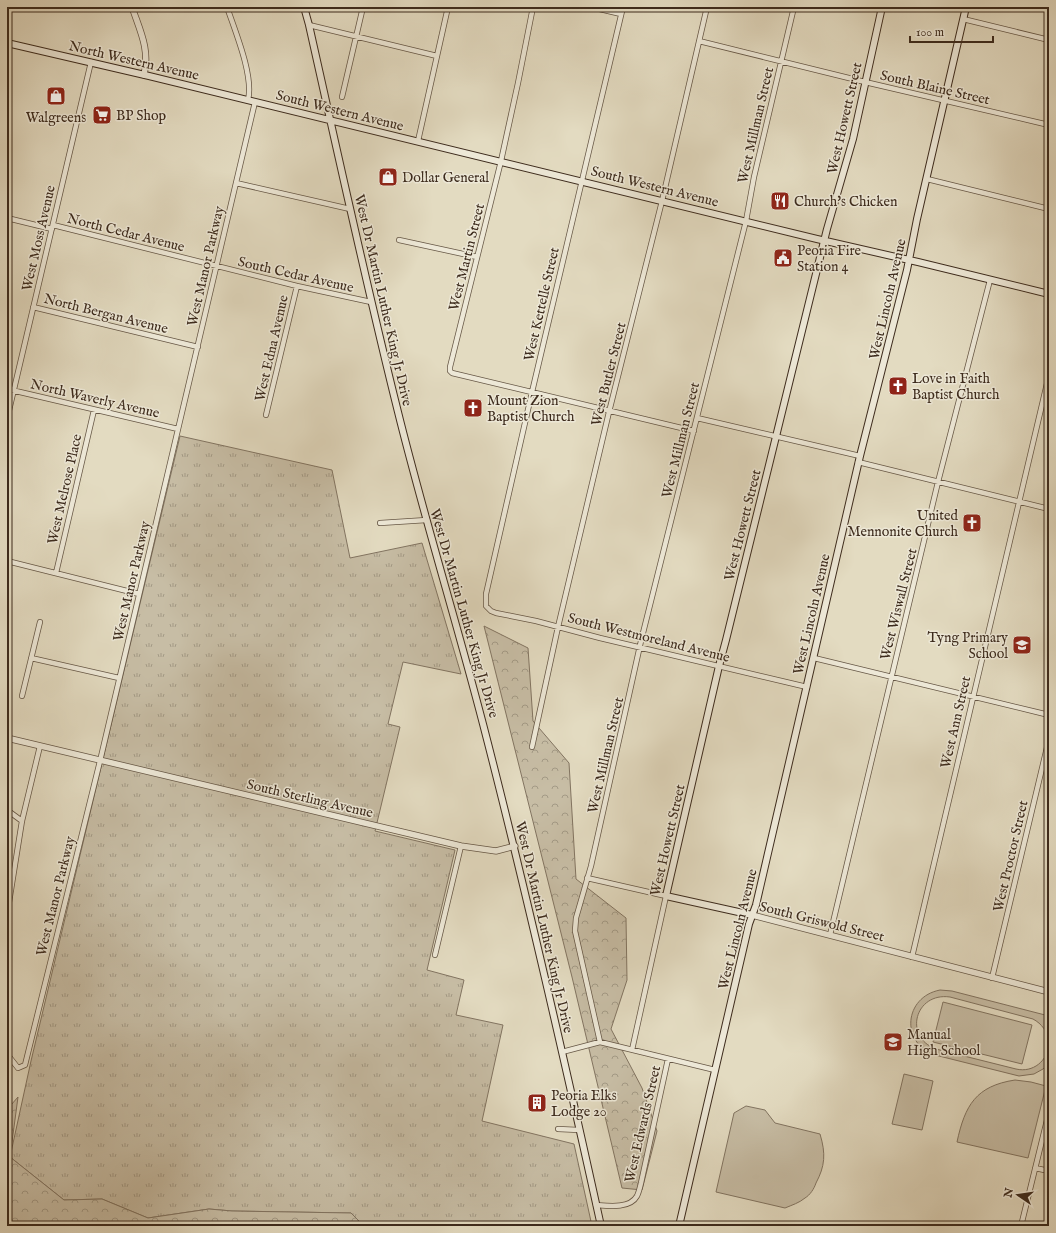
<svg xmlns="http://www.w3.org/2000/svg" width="1056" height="1233" font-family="'IM FELL English',serif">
<defs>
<pattern id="grass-tufts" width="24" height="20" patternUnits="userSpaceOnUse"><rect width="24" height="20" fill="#c7bda5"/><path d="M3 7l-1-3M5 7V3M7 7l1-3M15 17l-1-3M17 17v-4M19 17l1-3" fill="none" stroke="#a39a86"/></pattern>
<pattern id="forest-crowns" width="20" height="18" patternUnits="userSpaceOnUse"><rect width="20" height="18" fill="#c7bda5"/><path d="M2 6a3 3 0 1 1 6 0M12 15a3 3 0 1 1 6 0" fill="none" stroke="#a39a86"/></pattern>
</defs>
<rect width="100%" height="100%" fill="#e3dbc1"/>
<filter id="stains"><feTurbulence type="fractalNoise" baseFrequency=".005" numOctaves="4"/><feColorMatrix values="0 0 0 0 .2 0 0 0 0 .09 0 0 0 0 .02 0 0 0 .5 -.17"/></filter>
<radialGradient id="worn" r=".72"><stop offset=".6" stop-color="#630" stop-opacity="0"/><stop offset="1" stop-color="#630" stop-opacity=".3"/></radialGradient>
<path fill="url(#grass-tufts)" stroke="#827461" d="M180 436 332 470 350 558 422 543 461 674 403 662 388 724 400 727 375 831 455 850 427 970 464 980 456 1015 503 1025 482 1121 574 1144 592 1226H364L351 1213 232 1211 209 1209 148 1218 102 1199 64 1200 10 1157 31 1061Z"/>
<path fill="url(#forest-crowns)" stroke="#827461" d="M484 626 528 648 533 721 569 763 576 879 626 918 627 980 611 1029 642 1088 657 1131 642 1190 622 1188 572 977Z
M18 1097 10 1157 64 1200 102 1199 148 1218 209 1209 232 1211 351 1213 364 1226H7V1117L11 1105Z"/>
<path fill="#c7bda5" stroke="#827461" d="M940 990 952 991 1049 1016 1048 1022 1049 1024V1042C1047 1031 1042 1024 1033 1019L950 997C915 992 903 1037 936 1049L1016 1069C1033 1073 1048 1061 1049 1043V1063L1043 1069 1034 1074 1019 1076 935 1055C900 1043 904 997 940 990Z
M943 1002 1032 1025 1022 1064 933 1042Z
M904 1074 933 1081 922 1130 892 1124Z
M1015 1080 1031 1082 1046 1086 1028 1158 957 1142C965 1105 976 1086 1015 1080Z
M746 1106 765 1110 775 1123 820 1134C826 1154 825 1166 816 1183 814 1189 810 1195 805 1198 799 1203 792 1205 785 1208L716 1192 734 1113Z"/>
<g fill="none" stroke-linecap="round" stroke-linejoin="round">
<g stroke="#665746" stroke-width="6">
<path id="minor" d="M227 7C235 31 254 76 248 100
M533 7 518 83 501 161 450 367V371L452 373 694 431
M591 7 621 14
M623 7 532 392 486 594V606L491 611 496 613 536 621 600 638 807 687
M963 19 1049 40
M309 25 437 56
M699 41 865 82 1049 125
M7 50 9 43
M342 97 363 7
M418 141 448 7
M927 179 1049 209
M236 183 350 209
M7 218 52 229
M53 225 297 286 371 302
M399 240 477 257
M33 307 198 347
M7 389 178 429
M266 415 297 286
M697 418 860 456
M7 419 91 62
M858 462 1049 509
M380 523 427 520
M7 561 139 594
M56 573 94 410
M31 658 119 678
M814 658 1049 715
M22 696 40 622
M532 747 558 627 609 412 662 201 707 7
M7 810 22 821
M587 878 666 896 632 1050
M7 915 22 821 40 746
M830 935 938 482 990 280
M435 955 461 846
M912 957 1049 375
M992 978 1049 739
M600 1042 575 931 576 918 591 866 641 641 746 221 754 177 794 7
M562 1052 600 1042 715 1070
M7 1054 18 1068 25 1065 100 761 255 102
M558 1129 579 1130
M1035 1168 1049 1171
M596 1205C608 1206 630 1209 637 1196 639 1192 640 1187 641 1183L668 1059
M1021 1226 1049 1112"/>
</g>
<g stroke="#665746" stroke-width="7">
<path id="tertiary" d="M132 7C140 31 150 49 144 75
M7 738 461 846 496 851 515 846
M752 915 1049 992"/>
</g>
<g stroke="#3d2b1d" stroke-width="8">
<path id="secondary" d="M304 7 309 25C338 154 366 284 398 412 424 517 456 620 483 724 526 890 564 1058 601 1226
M7 43 149 76 817 239 918 262 1049 294
M752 915 666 896 719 666 726 640 827 229 853 139 882 7
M679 1226 749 924 756 905 860 456 907 270 917 219 966 7"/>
</g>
<use href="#minor" stroke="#ede8d7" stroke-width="4.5"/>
<use href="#tertiary" stroke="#ede8d7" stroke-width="5.5"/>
<use href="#secondary" stroke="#ede8d7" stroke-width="6"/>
</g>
<defs>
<g id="shop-square" transform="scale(1)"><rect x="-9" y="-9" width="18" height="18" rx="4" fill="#8f2418" stroke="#ede8d7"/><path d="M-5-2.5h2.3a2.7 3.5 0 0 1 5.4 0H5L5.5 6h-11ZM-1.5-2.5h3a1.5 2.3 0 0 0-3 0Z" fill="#fff"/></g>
<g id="supermarket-square" transform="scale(1)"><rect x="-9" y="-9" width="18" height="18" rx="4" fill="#8f2418" stroke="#ede8d7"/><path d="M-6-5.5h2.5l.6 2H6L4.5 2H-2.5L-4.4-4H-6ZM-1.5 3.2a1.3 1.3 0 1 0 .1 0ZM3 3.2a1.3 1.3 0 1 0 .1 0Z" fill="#fff"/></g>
<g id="restaurant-square" transform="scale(1)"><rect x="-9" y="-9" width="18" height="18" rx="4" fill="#8f2418" stroke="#ede8d7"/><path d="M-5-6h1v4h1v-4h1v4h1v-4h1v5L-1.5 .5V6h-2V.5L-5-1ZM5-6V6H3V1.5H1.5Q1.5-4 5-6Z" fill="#fff"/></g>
<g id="civic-square" transform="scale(1)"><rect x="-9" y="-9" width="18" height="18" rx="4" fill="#8f2418" stroke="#ede8d7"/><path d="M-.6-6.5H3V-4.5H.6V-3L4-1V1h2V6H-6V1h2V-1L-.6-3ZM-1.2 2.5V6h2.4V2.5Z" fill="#fff"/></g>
<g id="church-square" transform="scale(1)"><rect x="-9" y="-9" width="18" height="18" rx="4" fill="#8f2418" stroke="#ede8d7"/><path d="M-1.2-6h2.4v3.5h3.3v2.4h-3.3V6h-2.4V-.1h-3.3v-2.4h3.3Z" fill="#fff"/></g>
<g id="school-square" transform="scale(1)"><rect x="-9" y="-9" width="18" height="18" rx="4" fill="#8f2418" stroke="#ede8d7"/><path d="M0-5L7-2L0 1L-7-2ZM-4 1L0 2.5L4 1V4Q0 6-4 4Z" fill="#fff"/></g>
<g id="building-square" transform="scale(1)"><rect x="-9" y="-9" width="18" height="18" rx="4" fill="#8f2418" stroke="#ede8d7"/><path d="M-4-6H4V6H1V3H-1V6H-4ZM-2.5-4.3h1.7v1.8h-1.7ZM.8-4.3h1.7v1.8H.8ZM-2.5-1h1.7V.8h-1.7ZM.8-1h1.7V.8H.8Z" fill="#fff"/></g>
</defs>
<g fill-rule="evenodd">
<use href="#shop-square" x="56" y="96"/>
<use href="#supermarket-square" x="102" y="115"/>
<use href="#shop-square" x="388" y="177"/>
<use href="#restaurant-square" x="780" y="201"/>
<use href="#civic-square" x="783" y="258"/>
<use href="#church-square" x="898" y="386"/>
<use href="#church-square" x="473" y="408"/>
<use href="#church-square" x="972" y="523"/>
<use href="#school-square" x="1022" y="645"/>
<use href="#school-square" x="893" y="1042"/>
<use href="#building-square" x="537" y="1103"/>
</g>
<g text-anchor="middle" stroke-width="3" stroke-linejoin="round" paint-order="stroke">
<g font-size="14" fill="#3d2b1d" stroke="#ede8d7">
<text transform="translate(134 60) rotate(13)" y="5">North Western Avenue</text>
<text transform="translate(935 87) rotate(13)" y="5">South Blaine Street</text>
<text transform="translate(340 110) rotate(14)" y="5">South Western Avenue</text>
<text transform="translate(844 118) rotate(-77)" y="5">West Howett Street</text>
<text transform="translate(755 125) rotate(-77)" y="5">West Millman Street</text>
<text transform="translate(655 186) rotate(14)" y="5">South Western Avenue</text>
<text transform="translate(126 232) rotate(14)" y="5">North Cedar Avenue</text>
<text transform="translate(38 238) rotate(-77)" y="5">West Moss Avenue</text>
<text transform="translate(466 257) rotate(-76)" y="5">West Martin Street</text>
<text transform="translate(205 266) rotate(-77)" y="5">West Manor Parkway</text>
<text transform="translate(296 274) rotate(13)" y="5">South Cedar Avenue</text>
<text transform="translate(887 299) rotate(-77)" y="5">West Lincoln Avenue</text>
<text transform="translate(384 300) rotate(77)" y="5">West Dr Martin Luther King Jr Drive</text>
<text transform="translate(541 304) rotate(-77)" y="5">West Kettelle Street</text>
<text transform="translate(106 313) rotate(14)" y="5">North Bergan Avenue</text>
<text transform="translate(271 348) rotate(-77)" y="5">West Edna Avenue</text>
<text transform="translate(608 374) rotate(-76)" y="5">West Butler Street</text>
<text transform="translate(95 398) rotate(13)" y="5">North Waverly Avenue</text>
<text transform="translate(680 440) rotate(-76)" y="5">West Millman Street</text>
<text transform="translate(64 489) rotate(-77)" y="5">West Melrose Place</text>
<text transform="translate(742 525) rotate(-76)" y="5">West Howett Street</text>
<text transform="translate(131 581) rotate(-77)" y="5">West Manor Parkway</text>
<text transform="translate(898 604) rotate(-76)" y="5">West Wiswall Street</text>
<text transform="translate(465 613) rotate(74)" y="5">West Dr Martin Luther King Jr Drive</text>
<text transform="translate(811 614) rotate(-77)" y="5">West Lincoln Avenue</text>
<text transform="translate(649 637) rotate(14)" y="5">South Westmoreland Avenue</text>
<text transform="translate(955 722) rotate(-77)" y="5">West Ann Street</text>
<text transform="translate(605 755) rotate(-77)" y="5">West Millman Street</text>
<text transform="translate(310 798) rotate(13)" y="5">South Sterling Avenue</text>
<text transform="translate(667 840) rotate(-77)" y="5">West Howett Street</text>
<text transform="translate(1010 856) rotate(-77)" y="5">West Proctor Street</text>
<text transform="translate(55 896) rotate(-76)" y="5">West Manor Parkway</text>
<text transform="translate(822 921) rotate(14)" y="5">South Griswold Street</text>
<text transform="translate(545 927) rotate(77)" y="5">West Dr Martin Luther King Jr Drive</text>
<text transform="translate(737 929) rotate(-76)" y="5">West Lincoln Avenue</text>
<text transform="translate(642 1124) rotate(-77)" y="5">West Edwards Street</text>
</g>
<g font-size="14" fill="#3d2b1d" stroke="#ede8d7" text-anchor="start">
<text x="116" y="120">BP Shop</text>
<text x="56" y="122" text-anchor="middle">Walgreens</text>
<text x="402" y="182">Dollar General</text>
<text x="794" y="206">Church's Chicken</text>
<text x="797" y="255">Peoria Fire<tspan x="797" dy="16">Station 4</tspan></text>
<text x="912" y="383">Love in Faith<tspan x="912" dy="16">Baptist Church</tspan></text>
<text x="487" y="405">Mount Zion<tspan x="487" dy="16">Baptist Church</tspan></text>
<text x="958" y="520" text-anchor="end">United<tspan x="958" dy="16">Mennonite Church</tspan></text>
<text x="1008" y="642" text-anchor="end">Tyng Primary<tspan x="1008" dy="16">School</tspan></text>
<text x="907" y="1039">Manual<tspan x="907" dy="16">High School</tspan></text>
<text x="551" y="1100">Peoria Elks<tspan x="551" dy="16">Lodge 20</tspan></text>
</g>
</g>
<rect width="1056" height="1233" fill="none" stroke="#e3dbc1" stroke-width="24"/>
<rect x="8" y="8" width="1040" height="1217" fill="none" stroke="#3d2b1d" stroke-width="2"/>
<rect x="12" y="12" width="1032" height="1209" fill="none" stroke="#3d2b1d"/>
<g transform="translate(1018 1195) rotate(283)" stroke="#ede8d7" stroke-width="3" paint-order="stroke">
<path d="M0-3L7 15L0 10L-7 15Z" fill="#3d2b1d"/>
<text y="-6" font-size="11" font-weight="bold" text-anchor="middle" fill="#3d2b1d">N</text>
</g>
<path d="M910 36v6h83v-6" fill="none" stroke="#3d2b1d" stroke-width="2"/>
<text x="916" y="36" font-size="12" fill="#3d2b1d" stroke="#ede8d7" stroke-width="3" paint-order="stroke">100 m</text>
<rect width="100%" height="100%" filter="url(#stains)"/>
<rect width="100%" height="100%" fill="url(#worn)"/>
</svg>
